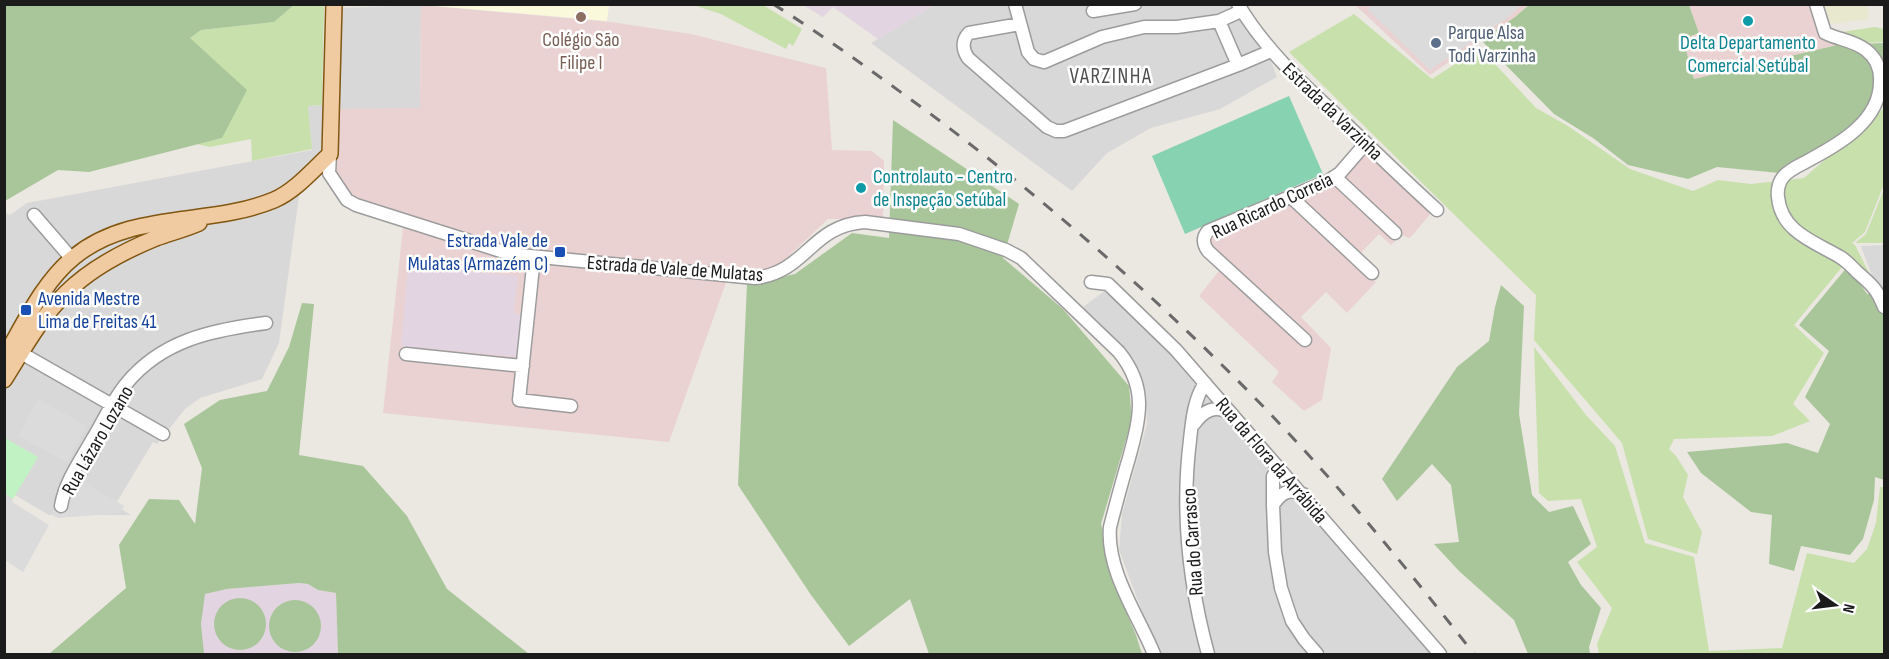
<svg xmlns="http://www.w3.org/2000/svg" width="1889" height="659" font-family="'Sofia Sans Condensed',sans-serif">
<rect width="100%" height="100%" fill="#ebe7e1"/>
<path fill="#d9d8d8" d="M421 5 420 108 320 171 299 196 279 343 262 379 200 398 185 409 157 444 153 442 115 505 131 515H49L13 494 5 506V213L10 215 27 203 312 150 308 106 322 105 337 8Z
M934 5H1232L1269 56 1277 77 1220 109 1151 128 1107 153 1072 191 871 43Z
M1884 245V296L1872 276 1861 246Z
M1106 290 1194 378 1433 654H1158L1119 550 1122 514 1147 424 1146 394 1134 359 1083 307Z"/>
<path fill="#ebd2d2" d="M1823 4 1837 45 1694 79 1683 39 1699 33 1689 5Z
M421 5 611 22 691 34 826 68 832 150 872 151 884 161 883 219H828L774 270 732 266 669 442 383 413 403 228 349 195 336 176 334 164V109L420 108Z
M1355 5H1529L1515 17 1430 75Z
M1367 153 1432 212 1410 238 1401 235 1391 245 1379 234 1353 261 1376 282 1347 313 1326 292 1301 317 1331 348 1322 400 1304 411 1272 382 1279 372 1199 296 1226 262 1209 245 1210 236 1343 177Z"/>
<path fill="#e3d4e1" d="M803 5 934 4V5L878 39 833 7 823 17Z
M408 266 518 276 514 313 523 315 520 357 401 346Z
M299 583 308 584 318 590 336 593 338 654H203L201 624 204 594 227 589Z"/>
<path fill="#faf9db" d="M424 5 609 4V5L607 21Z"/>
<path fill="#e8e8ce" d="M1824 5H1867L1869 19 1831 24Z"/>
<path fill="#c8e0ac" d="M294 5H323L324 8 322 105 308 106 312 149 252 161 251 139 210 147 197 144 222 138 190 38 201 30 274 22Z
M693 5H763L802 29 793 46 789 43 786 49 721 14Z
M1354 14 1432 79 1480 48 1536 108 1568 126 1630 169 1693 191 1718 180 1751 184 1804 178 1884 108V184L1865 232 1852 243 1855 245 1869 273 1852 260 1843 266 1794 325 1824 353 1793 404 1810 421 1772 436 1674 439 1669 449 1676 456 1688 475 1683 497 1702 532 1697 554 1648 539 1622 443 1534 340 1536 295 1289 52Z
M1875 27 1884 29V42L1840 44 1835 33Z
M1884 189V243H1855L1866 234Z
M1534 347 1586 415 1615 446 1645 543 1694 557 1709 651 1782 648 1807 553 1854 563 1867 549 1876 523 1880 487H1884V654H1599L1597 644 1612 608 1577 562 1597 547 1581 499 1548 501 1539 493Z"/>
<path fill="#a9c69a" d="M4 5 5 4 294 5 274 22 201 30 190 38 247 90 222 138 89 172 58 170 5 201Z
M1529 5H1689L1699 33 1683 39 1694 79 1837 45 1883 43 1884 105 1836 142 1779 173 1717 167 1688 179 1628 165 1593 138 1554 114 1481 40 1515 17Z
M893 120 1019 204 1003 258 1063 309 1129 386 1132 419 1101 524 1118 593 1136 635 1142 654H929L910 599 849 646 811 595 738 485 747 284 795 274 852 233 889 238Z
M1848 266 1867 294H1881L1884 310V480L1875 477 1874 500 1863 539 1850 555 1801 546 1794 571 1769 564 1772 515 1751 512 1701 473 1687 452 1787 443 1818 453 1830 424 1805 397 1829 351 1799 325Z
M1501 285 1524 306 1519 414 1532 495 1549 512 1573 506 1591 544 1568 562 1581 585 1601 608 1589 647 1590 654H1528L1514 620 1459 571 1434 544 1459 542 1451 485 1432 464 1397 501 1382 479 1457 367 1489 341 1495 307Z
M302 303 314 304 299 455 363 466 407 516 447 589 529 654H338L336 593 318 590 308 584 299 583 227 589 205 594 201 624 204 654H49L126 588 119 545 149 499 179 500 195 524 202 468 184 424 220 400 267 391 289 347Z
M214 624a26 26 0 1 1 52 0a26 26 0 1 1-52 0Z
M269 626a26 26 0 1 1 52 0a26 26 0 1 1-52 0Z"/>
<path fill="#c1f2c3" d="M5 438 38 457 13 499 5 494Z"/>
<path fill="#87d2b1" d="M1289 96 1323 174 1185 234 1152 156Z"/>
<path fill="#dbdbdb" d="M1372 4H1521V5L1511 15 1430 70 1368 10Z
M38 399 87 426 67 462 18 436Z
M79 479 124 506 120 513 58 518 51 514 70 482 76 485Z
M5 494 13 499 12 502 49 525 23 572 5 560Z"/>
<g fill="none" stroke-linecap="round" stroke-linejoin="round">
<g stroke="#9c9c9c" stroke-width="15">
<path id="minor" d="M1015 4 1028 52 1034 59 1044 62 1102 37 1144 27H1177L1219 21
M1238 4C1265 50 1304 85 1343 121 1374 151 1405 181 1437 210
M1816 4 1825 33C1839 40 1853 40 1866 50 1876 58 1881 69 1880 82 1880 120 1841 143 1811 159 1803 164 1791 168 1784 176 1779 181 1777 190 1778 197 1781 232 1815 242 1840 257 1847 261 1852 267 1857 272 1872 285 1877 289 1884 307
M1093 11 1135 4
M1241 11 1219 21 1238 65 1271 51
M1020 24 969 33C962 40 962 49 968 58L1047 127 1056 131H1064L1238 65
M330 154 329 173 347 200 356 205 504 252 520 255 755 278C807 272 811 225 865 222L959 234 1006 250 1021 258 1119 352C1148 388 1140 417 1129 458 1122 481 1116 504 1110 527 1106 570 1138 615 1154 654
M1335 177 1395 233
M1291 197 1372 273
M34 215 72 259
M534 257 519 400 571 406
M1091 282 1108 284 1176 350 1440 654
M1305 340 1208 251C1203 244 1202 238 1208 231L1328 181 1340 173 1366 143
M21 353 163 434
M406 354 523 366
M1205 383C1194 399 1192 421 1190 440 1181 512 1189 584 1208 654
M1194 424C1204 410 1215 404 1232 414
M1280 469 1273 476V505L1275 552 1281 588 1292 621 1304 639 1317 654
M1273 505C1281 493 1288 488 1303 494
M61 506C65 482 80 461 92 440 103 422 112 401 126 384 162 340 212 330 266 323"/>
</g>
<g stroke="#815610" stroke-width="18">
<path id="major" d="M4 358C24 324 43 282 74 257 131 210 209 227 274 200 295 191 313 170 330 154L334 4
M4 380C23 350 40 318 66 293 90 269 124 251 156 238 170 233 185 229 199 223"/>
</g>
<use href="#minor" stroke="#fff" stroke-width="12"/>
<use href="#major" stroke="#f0caa1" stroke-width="15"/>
<path stroke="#696969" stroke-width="3" stroke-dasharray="12 12" stroke-linecap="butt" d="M773 4C826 37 877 75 928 112 1032 190 1131 275 1224 367 1315 456 1396 554 1474 654"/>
</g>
<circle fill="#8d6e63" stroke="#fff" stroke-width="2" cx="581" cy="17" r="6"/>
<g fill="#0f9aa8" stroke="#fff" stroke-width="2">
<circle cx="1748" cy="21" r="6"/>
<circle cx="861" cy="188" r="6"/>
</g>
<circle fill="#5c6f8a" stroke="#fff" stroke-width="2" cx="1436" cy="43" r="6"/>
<g fill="#1a4fb4" stroke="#fff" stroke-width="2">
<rect x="554" y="246" width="12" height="12" rx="3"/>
<rect x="20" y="304" width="12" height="12" rx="3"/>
</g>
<g text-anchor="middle" stroke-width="5" stroke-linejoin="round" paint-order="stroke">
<g font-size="20" fill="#4e5e75" stroke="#fff" text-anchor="start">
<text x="1448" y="39">Parque Alsa<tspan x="1448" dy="23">Todi Varzinha</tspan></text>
</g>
<g font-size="20" fill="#785e54" stroke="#fff">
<text x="581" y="46">Colégio São<tspan x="581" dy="23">Filipe I</tspan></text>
</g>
<g font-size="20" fill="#0d838f" stroke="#fff">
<text x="1748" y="49">Delta Departamento<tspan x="1748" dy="23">Comercial Setúbal</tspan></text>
<text x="873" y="183" text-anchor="start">Controlauto - Centro<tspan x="873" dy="23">de Inspeção Setúbal</tspan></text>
</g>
<g font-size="20" fill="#1b1b1b" stroke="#fff">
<text transform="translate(1333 111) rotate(44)" y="7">Estrada da Varzinha</text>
<text transform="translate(1272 205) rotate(-25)" y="7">Rua Ricardo Correia</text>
<text transform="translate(675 268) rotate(4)" y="7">Estrada de Vale de Mulatas</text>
<text transform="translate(97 440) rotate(-60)" y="7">Rua Lázaro Lozano</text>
<text transform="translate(1272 460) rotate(49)" y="7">Rua da Flora da Arrábida</text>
<text transform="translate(1192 542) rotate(-94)" y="7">Rua do Carrasco</text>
</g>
<g font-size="20" fill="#164399" stroke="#fff" text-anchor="end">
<text x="548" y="247">Estrada Vale de<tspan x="548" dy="23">Mulatas (Armazém C)</tspan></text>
<text x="38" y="305" text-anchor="start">Avenida Mestre<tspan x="38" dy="23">Lima de Freitas 41</tspan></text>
</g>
<g font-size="21" letter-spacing="1.5" fill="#4e4e4e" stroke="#fff">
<text x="1111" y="83">VARZINHA</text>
</g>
</g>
<rect width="1889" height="659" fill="none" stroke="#1b1b1b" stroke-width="12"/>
<g transform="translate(1835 605) rotate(104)" stroke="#ffffff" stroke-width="4.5" paint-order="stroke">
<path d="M0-4.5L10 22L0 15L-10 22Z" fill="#1b1b1b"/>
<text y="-9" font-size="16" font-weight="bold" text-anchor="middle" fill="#1b1b1b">N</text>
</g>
</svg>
